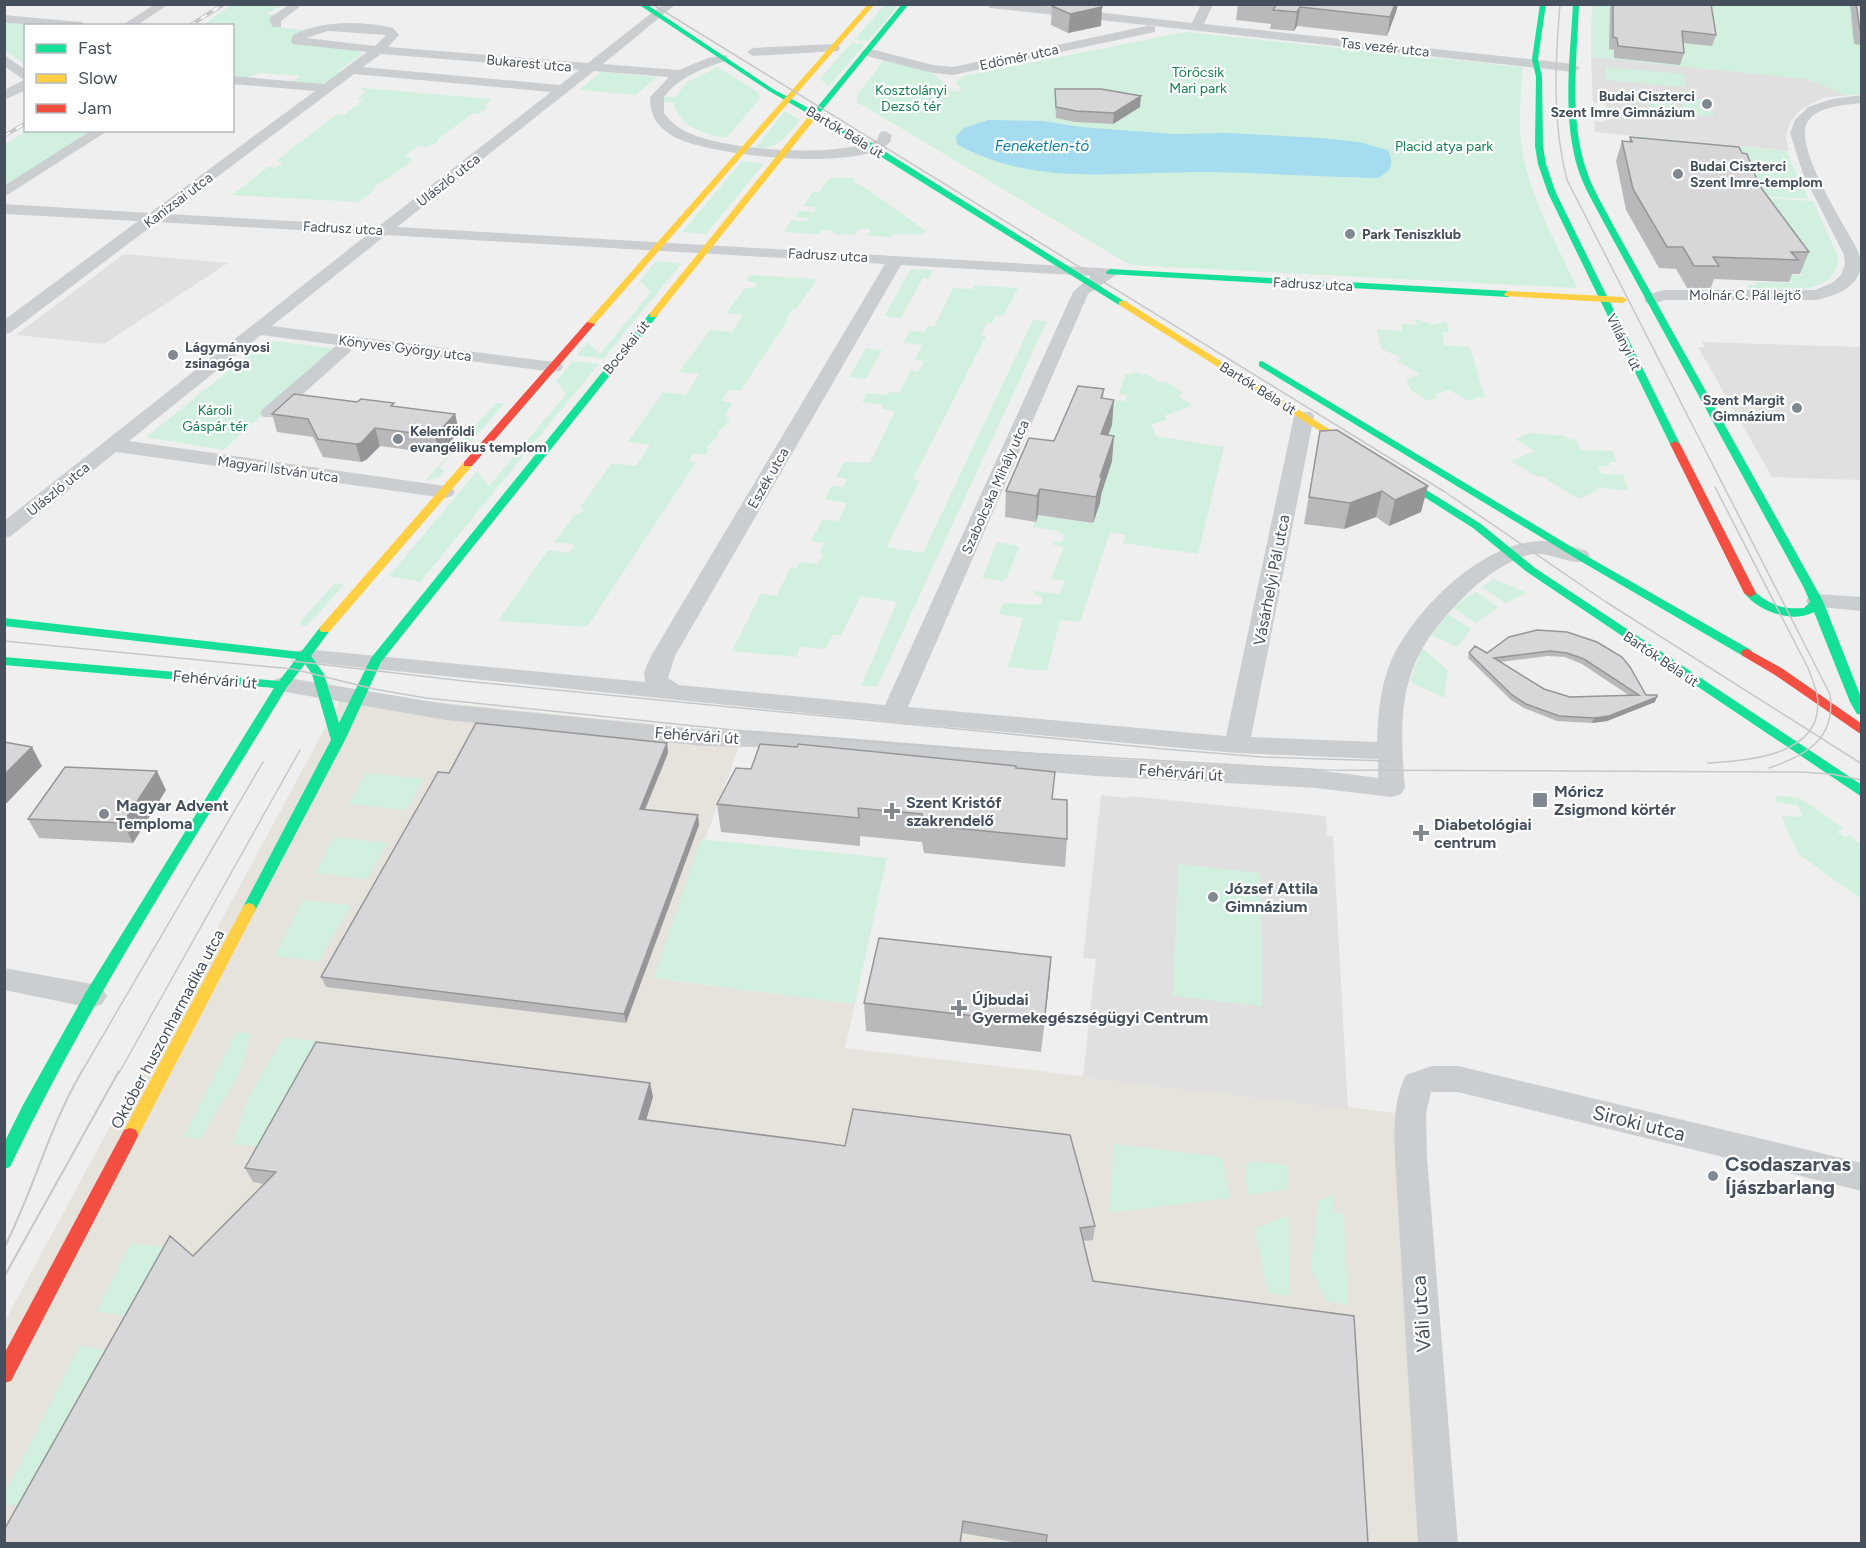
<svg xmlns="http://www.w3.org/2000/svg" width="1866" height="1548" font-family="Figtree,sans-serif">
<rect width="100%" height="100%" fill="#f0efef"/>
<path fill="#e5e3dc" d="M344 693 744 733 692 875 659 979 855 1004 845 1048 1422 1116 1456 1543 5 1544V1321Z"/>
<path fill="#e1e0e1" d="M1592 5 1861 94 1823 98 1800 110 1790 122 1786 138 1789 151 1595 132 1594 121 1602 122 1608 119 1606 105 1593 102 1591 57Z
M124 254 228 263 104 344 16 335Z
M1702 342 1861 347V480L1772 477 1698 347H1705Z
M1101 795 1128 798 1129 796 1326 816 1327 835 1333 836 1348 1109 1083 1077 1096 959 1083 958Z"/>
<path fill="#d2f0df" d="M231 5H282L267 14 276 15 269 22 276 27 304 30 291 39 293 43 357 50 362 54 338 71 340 75 323 84 291 83 300 76 260 73 250 77H233L232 26H202Z
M884 5H899L868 41 854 40Z
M1592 5H1861V94L1847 96 1806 79 1591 57Z
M4 21 56 25 26 26 25 62 22 63 5 50Z
M1185 32 1522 67C1522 92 1518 117 1521 142 1527 193 1556 242 1577 288L1130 265 857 102V95L886 57 924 69 935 75 954 92 962 90 955 82 964 76Z
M851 43 865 44 829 86 820 79Z
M718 67 759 93 760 99 726 138C706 135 677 126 674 103L663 102 664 97H675L687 82Z
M1605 67 1683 74 1686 87 1607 80Z
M601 72 657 77 636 95 579 90Z
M363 88 492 99 484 106 488 107 480 114 473 113 437 140 439 141 427 147 418 146 405 156 413 158 410 160 413 161 374 187 376 188 360 202 232 195 268 167H277L283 162 276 161 337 114 344 115 363 100 356 99 366 91 360 90Z
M1647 95 1675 97 1678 114 1650 111Z
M1681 98 1710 100 1714 117 1685 114Z
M785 111 800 120C787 136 778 150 755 148Z
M27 131H92L5 186V144Z
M1637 136 1786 151 1809 199 1742 195 1639 148Z
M742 161 764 164 706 234 682 232Z
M834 178H852L855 181 853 182 864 187 926 231 923 235 892 234 891 237 868 236 870 229H858L855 235 834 234V231L822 230 820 234 784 232 791 221H808V218L795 217 799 211 815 212V208L803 206 813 192H819L828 180Z
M1751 197 1813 201 1838 257C1840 296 1776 291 1751 292L1747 285H1756L1754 282 1792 283 1788 275H1802Z
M656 261 681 264 603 359 577 355 587 342 600 354 651 292 640 281Z
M911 269 932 270 930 279 923 278 901 318 884 316Z
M750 275 818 279 796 309H793L786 319 788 320 740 391 729 390 721 401 733 403 725 415 730 418 723 428 717 432 719 434 706 448 709 449 705 455 694 453 688 461 696 462 587 627 498 621 548 550 569 553 575 545 554 542 574 516 584 511 581 506 612 463 636 466 650 445 628 442 663 392 686 395 699 374 679 372 710 330 732 332 743 315 726 313 745 288H753L758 284 746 280Z
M974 285 1018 288 1003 316 996 315 992 323H987L981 335 986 336 913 479 920 480 887 547 923 553 1033 320 1047 321 877 687 861 686 897 602 861 596 841 635H833L825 649 800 647 797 657 732 651 761 593 776 596 791 567 796 568 800 562 818 564 823 553H819L824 543 811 541 823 519 838 521 847 503 825 499 832 486 843 487 847 479 836 477 844 462 870 463 895 411 882 409 883 405 862 402 867 393 887 395 889 392 899 393 910 371 918 372 924 361 915 360 922 345 903 343 910 331 924 332 928 326 934 327 953 288 972 289Z
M1415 319 1434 325 1447 321 1449 332H1443L1444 345 1470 347 1485 398 1482 396 1469 401 1449 390 1434 395 1437 398 1428 401 1411 390 1406 380 1420 374 1397 361 1402 358 1381 349 1377 329 1402 331 1401 324 1417 325Z
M267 340 337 349 223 450 146 437Z
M866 348 882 350 866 379 849 377Z
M573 361 599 364 420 582 389 576 477 471 489 486 566 394 556 381Z
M1136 372 1141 375 1146 374 1160 383 1166 381 1183 393 1178 396 1193 405 1164 416 1167 419 1151 425 1156 436 1224 447 1198 554 1123 543 1126 535 1110 532 1080 622 1060 620 1047 671 1008 667 1023 618 999 614 1003 603 1038 605 1042 602V598L1034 594 1035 591 1060 594 1065 581 1051 579 1064 547 1053 545 1054 542H1062L1065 536 1058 531 1033 527 1038 515 1093 523C1097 481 1101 440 1116 400L1125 401 1127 395 1119 394 1125 375Z
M496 403H505L469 444 462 443 439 468 445 471 439 477 425 481Z
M1529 433 1566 436 1568 439 1576 440 1581 450 1613 451 1617 462H1609L1610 466H1598L1602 474 1623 475 1629 491 1595 487 1598 490 1579 499 1541 476 1538 477 1511 461 1535 451 1515 439Z
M997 542 1015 545 1019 548 1007 578 1001 581 982 578Z
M1493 579 1527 593 1506 603 1481 587Z
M338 583 344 585 307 626 300 625V622L334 584Z
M1475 591 1498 607 1476 623 1453 608Z
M1448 614 1471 629 1457 647 1431 635Z
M1422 648 1448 670 1444 698 1410 682Z
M366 773 424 779 407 810 349 804Z
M1775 796 1798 797 1844 828 1837 832 1845 837 1849 835 1861 844V899L1800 855 1789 836 1782 816 1803 817 1798 805 1777 803Z
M334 837 388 843 367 879 316 873Z
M701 839 887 858 855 1004 654 978Z
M1178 864 1260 873 1262 1006 1173 996Z
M303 900 351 905 319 961 275 956Z
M237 1032 251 1034 240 1072 201 1139 184 1137Z
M284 1037 328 1043 272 1148 233 1144 249 1097Z
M1114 1144 1222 1157 1230 1198 1109 1213Z
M1248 1161 1287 1165V1189L1249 1195 1245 1172Z
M1333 1195 1334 1212 1344 1214 1348 1305 1326 1301 1311 1268 1318 1201Z
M1288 1215 1290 1296 1268 1293 1255 1229Z
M131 1243 163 1247 125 1316 97 1311Z
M80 1346 106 1350 17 1506 5 1503 4 1496Z"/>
<path fill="#a6dcef" d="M988 120 1043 121 1081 127 1173 134 1228 133 1322 138 1359 142 1388 150C1395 164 1391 173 1377 178 1320 177 1264 173 1208 172 1124 171 1033 188 957 144L956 137 964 128Z"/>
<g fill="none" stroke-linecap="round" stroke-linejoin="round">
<path fill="#cbced0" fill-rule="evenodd" d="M155 4H169L136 26H121Z
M290 4H303L281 21V27H273L269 20 271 17Z
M663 4H676L603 64 679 70 708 58 726 55 728 58 726 61C703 68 679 77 664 97V113C670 121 679 129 689 133 729 151 837 158 877 140L880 132 885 131 892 135 890 142C863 173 703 156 671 135 656 125 650 115 650 97L669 77 594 71 397 227 1116 269 1118 272 1116 275 1088 294 908 707 1226 736 1294 416 1297 412H1311L1314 416 1251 737 1377 742C1378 715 1380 687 1391 661 1414 610 1483 541 1542 541 1557 540 1573 547 1587 551L1590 556 1587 561C1566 566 1549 548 1524 556 1500 565 1478 582 1461 600 1400 660 1398 707 1405 788L1401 794 1392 797 1316 788 1096 776 758 747 704 746 446 720 274 690 270 685 274 680 282 677 446 704 704 730 758 731 1096 758 1316 770 1378 778V759L1237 753 893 722 297 661 293 656 297 651 305 649 645 682 644 672 651 656 885 264 386 235 272 326 554 362 560 363 563 367 560 371 554 372 352 346 350 352 277 417H263L260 413 263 409 337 345 261 335 129 441 445 486 452 488 455 492 452 496 445 498 116 452 11 536 4 538V521L368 234 157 222 10 333 4 334V320L138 221 4 214V204L150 213 315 91 232 84V76L324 84 367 52 293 44 291 41 293 35C323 20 361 21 393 28L399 35 388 47 588 63ZM328 31 386 35 375 46 306 38ZM381 54 579 70 560 85 363 67ZM354 74 551 92 379 226 168 214ZM901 265 1091 276 1073 292 885 705 679 685 668 678 675 656Z
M985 4H1027L1192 23 1201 4H1213L1204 24 1574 64 1580 68 1574 72 990 8Z
M4 15 82 22 88 26 4 23Z
M1151 25 1155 26V32L953 75 933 73 863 55 861 52 867 48 933 65 953 67Z
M834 44 838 45 840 48 838 51 753 56 747 52 753 48Z
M4 55 26 70V90L4 100V90L24 80 4 66Z
M1862 95V103C1845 105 1816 106 1807 123 1795 145 1836 211 1848 233 1854 244 1864 257 1860 271 1854 290 1833 296 1816 300H1666L1652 304 1646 303 1644 299 1646 295 1664 290H1815L1832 283 1841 275 1845 264 1844 255 1803 174 1790 133 1795 120 1808 107 1832 99Z
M92 130H109L4 197V186Z
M1817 594 1862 597V611L1809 606 1806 601 1809 596Z
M4 968 92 984 102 988 107 996 102 1004 92 1008 4 990Z
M1432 1066H1458L1862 1163V1191L1458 1092H1431L1426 1114 1427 1157 1458 1544H1418L1395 1157C1394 1129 1393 1101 1406 1075Z"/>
<path fill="#16e098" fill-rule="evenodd" d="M638 4H646L773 89 814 111 902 4H909L819 114 865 139 1127 303 1119 305 859 143 769 91Z
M1540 4H1546L1538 59 1542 77 1543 146 1546 164 1556 193 1680 444 1679 446H1671L1670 444 1548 193 1538 164 1535 146 1536 77 1532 59Z
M1573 4H1579C1577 58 1569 117 1586 169 1592 188 1603 205 1612 223L1823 601 1862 700V715L1857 714 1850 702 1814 612C1793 624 1758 611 1744 593L1750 589C1757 592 1760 597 1766 600 1778 608 1791 609 1804 608L1810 602 1804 588 1604 223C1595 205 1584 188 1578 169 1562 117 1570 58 1573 4Z
M1110 269 1508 291 1512 294 1508 297 1107 274 1106 272Z
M650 313 658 315 381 662 345 740 256 909 254 913H244L242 909 331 740 312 674 305 664 287 687C191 845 90 1000 10 1167L4 1169V1143L23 1105 86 992 274 688 4 665V657L279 681 296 659 4 626V618L301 652 321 626H329L331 629 311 656 324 674 339 723 371 658Z
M1262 361 1590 558 1751 650 1753 653 1747 657 1743 656 1582 562 1259 366V362Z
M1375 458 1481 524 1535 568 1862 785V797L1527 572 1473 528 1371 463V459Z"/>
<path fill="#ffcf43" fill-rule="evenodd" d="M868 4H875L593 326H587V322Z
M812 112 819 114 656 317H650V313Z
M1508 291 1623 297 1627 300 1623 303 1505 296 1504 294Z
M1119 301H1125L1380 461 1379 463H1371L1119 305Z
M468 461 472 462V466L329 632H321L319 629 321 626 464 462Z
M249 903 254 905 256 909 136 1140 130 1142 124 1140 122 1135 124 1130 242 909 244 905Z"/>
<path fill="#f24e42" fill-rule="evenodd" d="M587 322 595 324 472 466H464V462Z
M1675 441 1680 444 1756 593 1754 595 1750 597 1744 593 1670 444Z
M1747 649 1783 669 1862 724V735L1775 675 1743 656 1741 653 1743 650Z
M130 1128 136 1130 138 1135 136 1140 11 1381 4 1383V1354L124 1130Z"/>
<path stroke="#c5c7c9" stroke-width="1.5" d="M652 4 1445 492 1606 602 1862 764
M1560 4C1555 64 1552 122 1567 180L1830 694C1836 739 1807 755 1769 768
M4 641 293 669 374 689 426 698 733 730 960 749 1325 770 1801 772 1831 774 1862 780
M292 661 464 681 1164 749 1262 757 1388 761
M1708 763C1750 761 1827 755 1817 694 1815 686 1811 676 1808 668L1715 487
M81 1073 263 762
M119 1073 300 750"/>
<path stroke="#c5c7c9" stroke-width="2" d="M4 1248C34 1190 48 1129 82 1071
M4 1277 119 1071"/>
<g stroke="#c5c7c9" stroke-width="4">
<path id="rail" d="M189 26 224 4
M4 136 26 123"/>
</g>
<use href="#rail" stroke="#fff" stroke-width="2" stroke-dasharray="7" stroke-linecap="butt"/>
</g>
<path fill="#b9b9bb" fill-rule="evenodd" d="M1238 4H1398L1396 12 1387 36 1297 26 1294 31 1270 29 1271 24 1236 20Z
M1612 4H1711L1716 35 1712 46 1683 43 1684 53 1680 65 1614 58V50L1609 49 1610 8Z
M1769 4H1785L1784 6Z
M1850 4H1862V45L1854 44Z
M1052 6 1101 26 1068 33 1051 25Z
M1055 89 1140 107 1113 124 1075 122 1056 118 1055 100Z
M1630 137 1742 153 1759 185 1809 252 1800 274H1792L1789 282 1714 279 1711 288H1687L1676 269 1659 268 1626 210 1616 161 1622 141 1629 142Z
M1104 389 1103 398 1112 425 1108 435 1112 461 1101 495 1100 503 1093 523 1038 515 1036 522 1005 517 1006 491Z
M395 407 455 414 459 432 439 454 380 446 366 460 361 462 323 457 313 437 277 432 272 414Z
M1320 431 1421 512 1389 526 1376 517 1344 529 1304 524Z
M1537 630 1646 695 1655 702 1607 721 1592 723 1557 721 1524 708 1511 700 1468 658 1469 653H1487ZM1548 656 1565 657 1582 664 1630 696 1570 697 1544 689 1500 662Z
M667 743 668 753 645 810 698 815 699 825 626 1023 326 987 321 977 449 773Z
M1016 768 1053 799 1067 839 1065 867 924 853 922 842 860 836V846L721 832 717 804 751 769Z
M166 790 133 843 39 838 28 819Z
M1051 957 1041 1052 866 1031 864 1003Z
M650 1083 653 1097 646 1120 1095 1226 1093 1240 1083 1241 1093 1281 1368 1544H1024L962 1533 961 1544H4L193 1256 264 1184 253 1182 245 1168Z"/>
<path fill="#969698" d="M1395 4H1398L1396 12 1387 36 1390 17Z
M1102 7 1101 26 1068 33 1070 14Z
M1300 7 1297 26 1294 31 1297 12Z
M1141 96 1140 107 1113 124 1114 113Z
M1114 400 1112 425 1099 459 1101 434Z
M455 414 459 432 439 454 435 436Z
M375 428 380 446 366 460 361 462 356 444Z
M1114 436 1112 461 1101 495 1100 503 1093 523 1096 497 1100 477Z
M1428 486 1421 512 1389 526 1395 500Z
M1040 489 1038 515 1036 522 1037 496Z
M1382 491 1376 517 1344 529 1350 503Z
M1657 697 1655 702 1607 721 1592 723 1594 718Z
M667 743 668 753 641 819 640 809Z
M32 747 42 766 4 806V775Z
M157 771 166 790 133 843 123 823Z
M698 815 699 825 626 1023 624 1014Z
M1051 957 1049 985 1041 1052 1044 1024Z
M650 1083 653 1097 642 1134 639 1119Z"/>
<path fill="#d7d7d9" stroke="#969698" stroke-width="1.5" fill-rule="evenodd" d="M1054 4H1100L1102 7 1070 14 1052 6Z
M1272 4H1395L1390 17 1300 7 1297 12 1273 10 1276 5Z
M1613 4H1711L1716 35 1682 31 1684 53 1618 46 1617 38 1613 37Z
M1856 4H1862V30H1860Z
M1055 89H1101L1141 96 1114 113 1076 111 1056 107Z
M1630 137 1739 147 1742 153 1747 154 1759 185 1809 252H1791L1798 260 1713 257 1719 266H1694L1683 247H1667L1633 189 1622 141 1632 142Z
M1078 386 1104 389 1101 398 1114 400 1101 434 1114 436 1100 477H1102L1096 497 1040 489 1037 496 1006 491 1029 438 1054 441Z
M294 394 357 402 361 399 394 403 391 406 455 414 435 436 375 428 361 443 356 444 318 439 308 419 272 414Z
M1337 430 1428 486 1395 500 1382 491 1350 503 1309 497 1320 431Z
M1537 630 1567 632 1597 642 1622 657 1630 667 1646 695H1657V697L1609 716 1594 718 1559 716 1526 704 1512 695 1469 653 1475 646 1487 653 1509 637ZM1550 651 1567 653 1584 659 1639 695 1570 697 1544 689 1494 658Z
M476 723 667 743 640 809 698 815 624 1014 321 977 438 772 449 773Z
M4 742 32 747 4 775Z
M760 744 797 747 798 744 1016 766V768L1055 772 1052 799 1067 800V839L924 825 922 814 858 808 859 818 717 804 736 768 751 769Z
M65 767 157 771 123 823 28 819Z
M879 938 1051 957 1044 1024 864 1003Z
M316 1042 650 1083 639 1119 825 1143 845 1146 853 1109 1070 1135 1095 1226 1080 1228 1093 1281 1354 1316 1368 1544H1046L1047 1535 963 1521 960 1544H4V1530L170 1236 193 1256 276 1172 245 1168Z"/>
<g fill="#81888f" stroke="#fff" stroke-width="2">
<circle cx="1707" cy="104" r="6"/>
<circle cx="1678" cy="174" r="6"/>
<circle cx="1350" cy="234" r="6"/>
<circle cx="173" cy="355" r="6"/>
<circle cx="1797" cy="408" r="6"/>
<circle cx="398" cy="439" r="6"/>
<rect x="1532" y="792" width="16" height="16" rx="3"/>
<path d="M889 802h6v6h6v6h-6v6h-6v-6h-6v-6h6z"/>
<circle cx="104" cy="814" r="6"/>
<path d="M1418 824h6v6h6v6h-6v6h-6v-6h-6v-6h6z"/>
<circle cx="1213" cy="897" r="6"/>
<path d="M956 999h6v6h6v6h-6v6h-6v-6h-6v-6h6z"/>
<circle cx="1713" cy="1176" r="6"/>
</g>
<g text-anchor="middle" stroke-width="4.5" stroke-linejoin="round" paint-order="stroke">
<g font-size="14" fill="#45505c" stroke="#fff">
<text transform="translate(1385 47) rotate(6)" y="5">Tas vezér utca</text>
<text transform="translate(1019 57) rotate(-12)" y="5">Edömér utca</text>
<text transform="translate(529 63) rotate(5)" y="5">Bukarest utca</text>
<text transform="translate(845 132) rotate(31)" y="5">Bartók Béla út</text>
<text transform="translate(448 180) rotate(-38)" y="5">Ulászló utca</text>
<text transform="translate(178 200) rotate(-37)" y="5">Kanizsai utca</text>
<text transform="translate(343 228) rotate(3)" y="5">Fadrusz utca</text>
<text transform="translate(828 255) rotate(3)" y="5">Fadrusz utca</text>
<text transform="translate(1313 284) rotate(3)" y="5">Fadrusz utca</text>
<text x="1745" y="300">Molnár C. Pál lejtő</text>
<text transform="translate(1624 342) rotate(64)" y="5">Villányi út</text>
<text transform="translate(626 347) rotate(-51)" y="5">Bocskai út</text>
<text transform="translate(405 348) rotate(7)" y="5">Könyves György utca</text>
<text transform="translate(1258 388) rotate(32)" y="5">Bartók Béla út</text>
<text transform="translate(278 469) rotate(8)" y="5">Magyari István utca</text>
<text transform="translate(768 478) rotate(-60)" y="5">Eszék utca</text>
<text transform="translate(995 487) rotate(-66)" y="5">Szabolcska Mihály utca</text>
<text transform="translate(58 489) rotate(-39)" y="5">Ulászló utca</text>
<text transform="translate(1661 659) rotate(34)" y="5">Bartók Béla út</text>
</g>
<g font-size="14" fill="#13804f" stroke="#fff">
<text x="1198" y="77">Törőcsik<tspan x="1198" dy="16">Mari park</tspan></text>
<text x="911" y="95">Kosztolányi<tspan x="911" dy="16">Dezső tér</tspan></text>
<text x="1444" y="151">Placid atya park</text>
<text x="215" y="415">Károli<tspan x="215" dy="16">Gáspár tér</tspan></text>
</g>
<g font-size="14" font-weight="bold" fill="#45505c" stroke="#fff" text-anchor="start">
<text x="1695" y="101" text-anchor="end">Budai Ciszterci<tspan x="1695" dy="16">Szent Imre Gimnázium</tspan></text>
<text x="1690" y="171">Budai Ciszterci<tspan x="1690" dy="16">Szent Imre-templom</tspan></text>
<text x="1362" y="239">Park Teniszklub</text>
<text x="185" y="352">Lágymányosi<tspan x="185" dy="16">zsinagóga</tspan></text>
<text x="1785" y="405" text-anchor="end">Szent Margit<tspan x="1785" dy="16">Gimnázium</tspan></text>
<text x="410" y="436">Kelenföldi<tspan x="410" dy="16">evangélikus templom</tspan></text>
</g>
<g font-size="15" font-style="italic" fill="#087da5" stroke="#fff">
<text x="1042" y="151">Feneketlen-tó</text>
</g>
<g font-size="16" fill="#45505c" stroke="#fff">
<text transform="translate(1271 580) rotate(-79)" y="6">Vásárhelyi Pál utca</text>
<text transform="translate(215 679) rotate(5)" y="6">Fehérvári út</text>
<text transform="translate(697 735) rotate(4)" y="6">Fehérvári út</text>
<text transform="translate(1181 772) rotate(4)" y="6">Fehérvári út</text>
<text transform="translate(167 1029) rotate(-62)" y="6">Október huszonharmadika utca</text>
</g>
<g font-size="16" font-weight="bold" fill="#45505c" stroke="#fff" text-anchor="start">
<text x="1554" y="797">Móricz<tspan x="1554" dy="18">Zsigmond körtér</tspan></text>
<text x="906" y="808">Szent Kristóf<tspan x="906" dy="18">szakrendelő</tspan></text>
<text x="116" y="811">Magyar Advent<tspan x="116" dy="18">Temploma</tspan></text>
<text x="1434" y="830">Diabetológiai<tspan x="1434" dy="18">centrum</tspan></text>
<text x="1225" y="894">József Attila<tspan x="1225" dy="18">Gimnázium</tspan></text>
<text x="972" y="1005">Újbudai<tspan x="972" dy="18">Gyermekegészségügyi Centrum</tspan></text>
</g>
<g font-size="20" fill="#45505c" stroke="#fff">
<text transform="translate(1639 1123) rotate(14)" y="7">Siroki utca</text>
<text transform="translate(1421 1314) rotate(-94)" y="7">Váli utca</text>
</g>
<g font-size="20" font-weight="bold" fill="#45505c" stroke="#fff" text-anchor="start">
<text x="1725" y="1171">Csodaszarvas<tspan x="1725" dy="23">Íjászbarlang</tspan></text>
</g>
</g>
<rect width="1866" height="1548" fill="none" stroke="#45505c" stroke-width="12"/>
<rect x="24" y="24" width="210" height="108" fill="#ffffff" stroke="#b5b9be" stroke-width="1.5"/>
<rect x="36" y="44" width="30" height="9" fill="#16e098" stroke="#b5b9be" stroke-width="1.5"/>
<text x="78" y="54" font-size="18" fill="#45505c">Fast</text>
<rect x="36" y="74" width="30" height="9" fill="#ffcf43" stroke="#b5b9be" stroke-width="1.5"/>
<text x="78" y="84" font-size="18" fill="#45505c">Slow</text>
<rect x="36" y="104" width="30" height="9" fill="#f24e42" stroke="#b5b9be" stroke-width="1.5"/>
<text x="78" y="114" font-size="18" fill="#45505c">Jam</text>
</svg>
